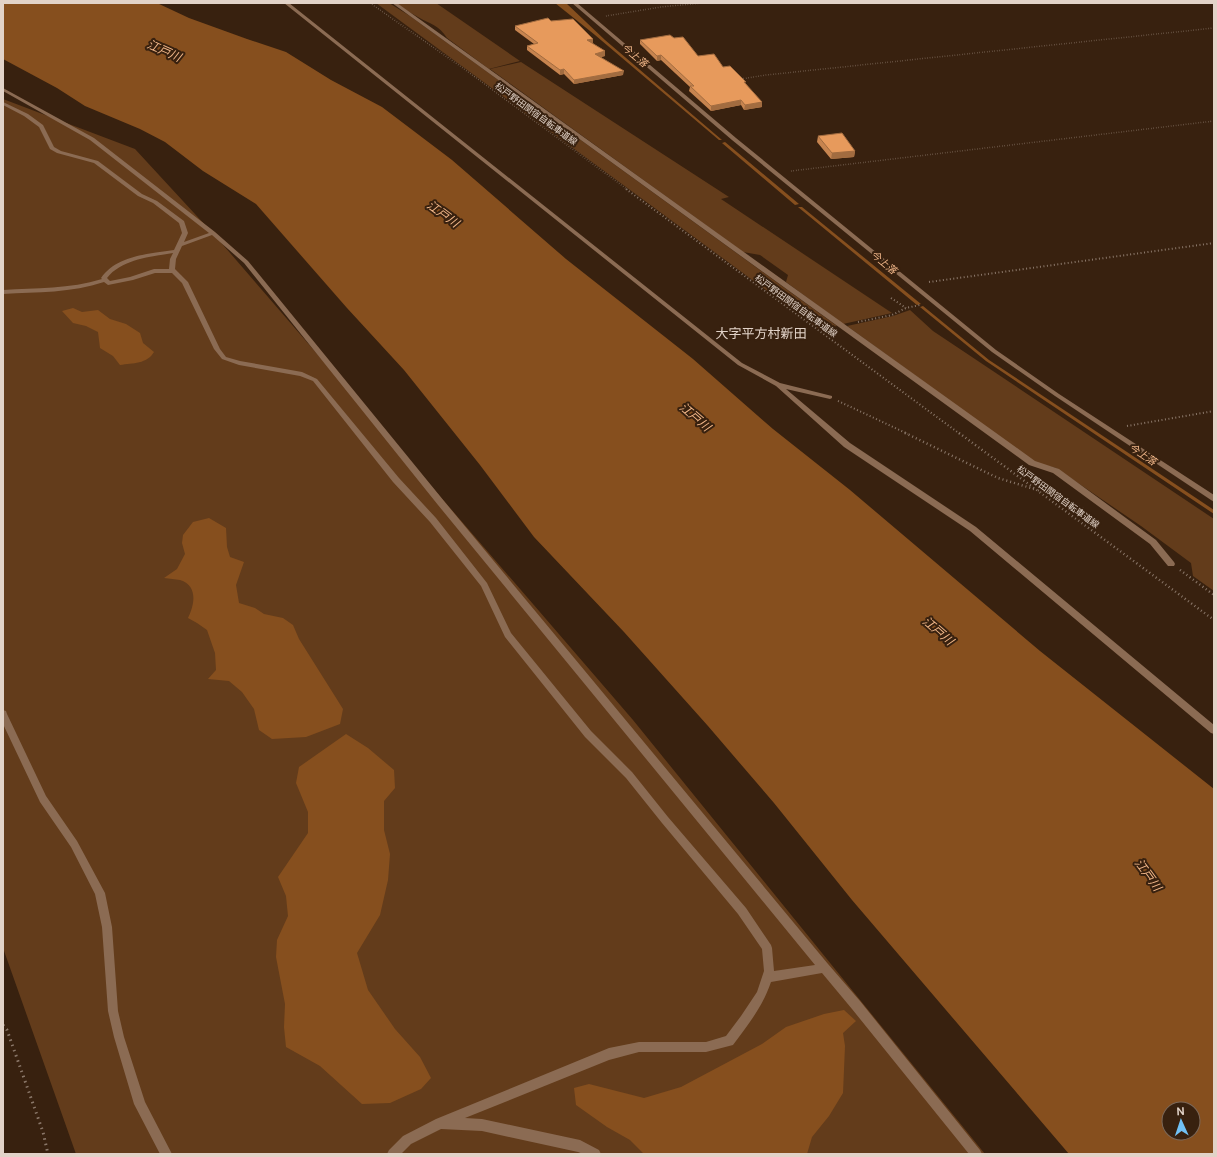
<svg xmlns="http://www.w3.org/2000/svg" width="1217" height="1157" font-family="'DM Sans','Noto Sans JP',sans-serif">
<rect width="100%" height="100%" fill="#38210f"/>
<path fill="#633c1b" d="M376 3H389L410 16 837 326 819 329Z
M396 3H436L520 61 489 69 447 38C439 25 430 24 418 17 410 13 403 8 396 3Z
M521 62 729 197 721 199 892 313 843 324 786 282 788 275 760 255 743 252 490 69Z
M3 99 135 149 218 239 633 720 985 1154H76L3 948Z
M910 310 933 331 1214 519V591L1193 576 1191 563 1141 526 1056 468 1034 462 847 326 893 316Z"/>
<path fill="#864f1e" fill-rule="evenodd" d="M3 3H157L189 18 247 39 286 52 331 80 382 107 452 160 566 259 693 359 773 429 850 490 1040 651 1214 789V1154H1069L852 900 774 803 708 726 624 632 534 537 480 465 404 370 347 308 256 204 203 171 165 142 140 129 85 106 57 88 3 59ZM1169 1109H1193V1133H1169Z
M555 3H566L605 40 722 140H719L595 35Z
M725 142 799 204 795 205 722 143Z
M798 207H802L921 304 917 305Z
M923 306 989 360 1214 510V514L986 361 920 307Z
M73 308 82 312 98 310 110 319 126 324 140 333 143 343 154 352C147 364 133 363 120 365L113 356 100 348 98 332 86 326 73 323 62 311Z
M209 518 226 528 227 547 230 557 244 562 236 585 239 603 255 608 264 614 283 618 293 625 299 639 343 709 340 724 306 737 272 739 259 730 254 709 242 692 229 681 208 679 216 670 215 653 207 630 197 623 188 618C194 606 199 586 180 580 175 579 170 579 164 578L177 569 185 554 182 543 183 535 193 522Z
M346 734 368 748 394 770 395 788 384 801V830L390 854 388 880 380 915 357 953 368 990 395 1029 420 1057 431 1078 421 1089 390 1103 362 1104 320 1066 286 1047 284 1027 285 1004 276 957 277 940 288 916 286 896 278 877 308 833V812L296 783 299 767Z
M844 1010 856 1021 843 1033 845 1046 843 1093 829 1116 812 1137 807 1154H644L630 1140 607 1127 576 1105 574 1088 589 1084 644 1098 681 1087 762 1044 786 1027 824 1014Z"/>
<g fill="none" stroke-linecap="round" stroke-linejoin="round">
<path stroke="#8b786a" stroke-width="1.5" stroke-dasharray="0.5 2" stroke-linecap="butt" d="M370 3 460 66 628 190
M606 16 661 7 702 3
M741 79 766 75 1214 28
M791 171 1214 121"/>
<path stroke="#8b786a" stroke-width="2" stroke-dasharray="1 2.5" stroke-linecap="butt" d="M626 189 960 434
M929 282 1214 243
M891 298 906 308
M858 322 892 315 906 308 920 305
M838 401 908 434
M1127 426 1214 411"/>
<path stroke="#8b786a" stroke-width="2.5" stroke-dasharray="1 3" stroke-linecap="butt" d="M905 433 998 478 1034 489
M959 433 1214 620
M1038 490 1059 496 1083 509
M1180 570 1214 595"/>
<path stroke="#8b786a" stroke-width="3" stroke-dasharray="1.5 4" stroke-linecap="butt" d="M3 1025 7 1030 43 1132 48 1154"/>
<path fill="#8b6b53" fill-rule="evenodd" d="M284 3H289L742 363 780 383 832 396V398L830 399 786 389 850 443 976 527 1214 725V734L1211 733 970 531 844 447 776 386 738 365Z
M392 3H397L1035 461 1059 469 1156 540 1174 562 1175 564 1174 566H1168L1150 544 1053 473 1029 465Z
M572 3H577L736 138 996 350 1059 394 1214 495V502L1055 396 992 352 732 140Z
M3 88 94 138 215 232 248 261 444 501 828 964 860 1001 980 1150 982 1154H969L852 1009 822 973 771 982C763 1006 748 1025 733 1045L706 1052H639L609 1060 465 1118 482 1119 580 1140 599 1150 601 1154H583L578 1152 482 1131 441 1129 411 1144 401 1154H387L389 1150 403 1136 436 1119 609 1048 639 1042H706L726 1036 741 1016 757 992 764 971 762 949 738 914 662 823 626 778 585 737 505 637 481 586 430 522 393 482 313 381 300 376 239 365 222 359 214 349 182 283 172 273H155L133 280 108 285 104 282C72 293 37 292 3 294V290C36 288 70 289 102 279L101 278C117 255 149 254 174 250L182 233 179 223 153 203 138 196 94 163 57 153 50 149 39 127 24 116 3 105V102L28 114 43 125 54 147 61 151 98 161 142 194 157 201 184 221 188 233 184 242 209 233 90 140 3 91ZM212 235 244 263 438 505 815 965 774 971 772 948 771 945 746 908 668 817 632 772 591 731 511 633 487 583 436 518 399 478 317 379 302 372 240 361 226 357 220 349 188 282 175 269 176 259 182 246ZM173 253 170 259 169 269H154L130 277 110 281 107 278C122 259 150 257 173 253Z
M3 710 6 711 7 714 46 796 77 841 105 893 112 927 118 1011 124 1037 145 1102 172 1154H160L134 1104 114 1037 108 1011 102 927 95 894 71 847 40 802 3 724Z"/>
</g>
<path fill="#c7844f" d="M551 21 593 39V43H592L605 51V56L601 57 623 75 574 84 564 74 560 75 527 50V46L534 44 515 30V26Z
M640 40 698 56 723 67 746 84 762 107 744 110 741 105 711 111 689 91 690 87 661 60 657 61 640 44Z
M818 136 855 151 854 157 831 159 817 142Z"/>
<path fill="#a26c40" d="M593 39V43L587 45V40Z
M605 51V56L595 58V54Z
M661 55V60L657 61V56Z
M564 69V74L560 75V70Z
M624 71 623 75 574 84V80Z
M741 100V105L711 111V106Z
M762 102V107L744 110 745 105Z
M855 151 854 157 831 159 832 153Z"/>
<path fill="#e79a5c" stroke="#a26c40" d="M548 18 551 21 573 19 593 39 587 40 605 51 595 54 624 71 574 80 564 69 560 70 527 46 538 43 515 26Z
M670 35 674 38 683 37 698 56 714 54 723 67 730 66 746 82H744L762 102 745 105 741 100 711 106 690 86H694L661 55 657 56 640 40Z
M842 133 855 151 832 153 818 136Z"/>
<g text-anchor="middle" stroke-width="4" stroke-linejoin="round" paint-order="stroke">
<g font-size="9" fill="#e2d3c8" stroke="#38210f">
<text transform="translate(536 114) rotate(36)" y="3">松戸野田関宿自転車道線</text>
<text transform="translate(796 306) rotate(36)" y="3">松戸野田関宿自転車道線</text>
<text transform="translate(1058 497) rotate(36)" y="3">松戸野田関宿自転車道線</text>
</g>
<g font-size="10" font-style="italic" fill="#f3b88a" stroke="#38210f">
<text transform="translate(635 55) rotate(40)" y="4">今上落</text>
<text transform="translate(884 262) rotate(40)" y="4">今上落</text>
<text transform="translate(1143 454) rotate(34)" y="4">今上落</text>
</g>
<g font-size="12" font-style="italic" fill="#f3b88a" stroke="#38210f">
<text transform="translate(164 51) rotate(24)" y="4">江戸川</text>
<text transform="translate(443 214) rotate(36)" y="4">江戸川</text>
<text transform="translate(695 417) rotate(41)" y="4">江戸川</text>
<text transform="translate(938 631) rotate(41)" y="4">江戸川</text>
<text transform="translate(1148 875) rotate(54)" y="4">江戸川</text>
</g>
<g font-size="13" fill="#e2d3c8" stroke="#38210f">
<text x="761" y="338">大字平方村新田</text>
</g>
</g>
<rect width="1217" height="1157" fill="none" stroke="#e2d3c8" stroke-width="8"/>
<g transform="translate(1181 1121) rotate(357)"><circle r="19" fill="#38210f" stroke="#7c6859"/>
<path d="M0-3L7 15L0 10L-7 15Z" fill="#71c1f5"/>
<text y="-6" font-size="11" font-weight="bold" text-anchor="middle" fill="#e2d3c8">N</text>
</g>
</svg>
